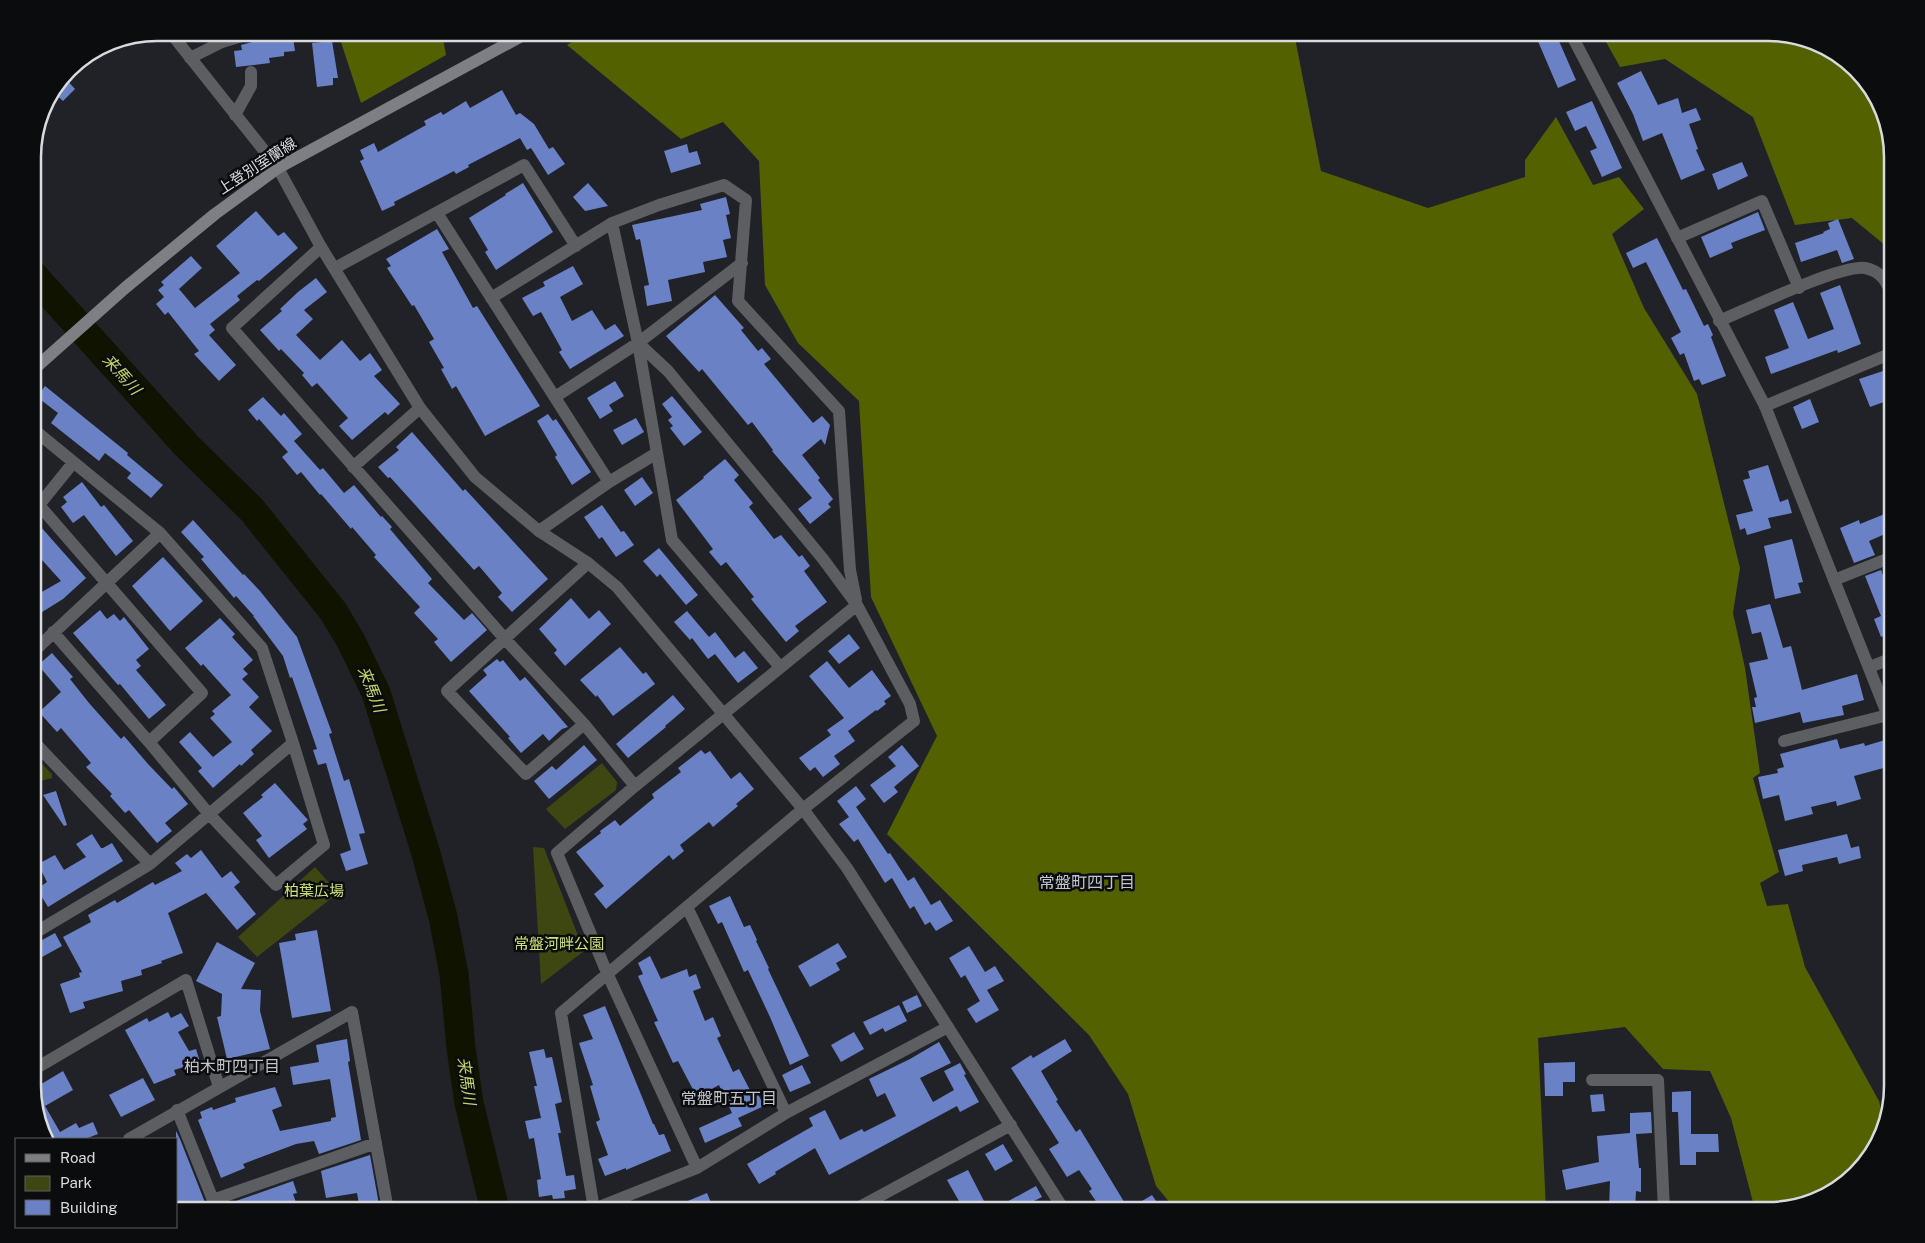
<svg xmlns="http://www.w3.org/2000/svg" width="1925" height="1243" font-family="'Public Sans','Noto Sans JP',sans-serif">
<rect width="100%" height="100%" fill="#202228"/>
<path fill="#3e4712" d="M33 755 52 774V778L33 783Z
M602 763 617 782 616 790 565 829 546 809Z
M533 847 544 848 584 951 541 984Z
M315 867 338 893 257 957 238 937Z"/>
<path fill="#536100" d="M338 33H442L446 55 361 103Z
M587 33H1294L1321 171 1428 208 1525 177V160L1556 117 1593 185 1619 177 1644 209 1612 234 1644 308 1697 394 1740 568 1733 613 1745 668 1760 773 1753 778 1779 872 1760 883 1767 906 1788 904 1805 967 1879 1101 1883 1117 1872 1155 1830 1194 1768 1210H1755L1731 1118 1710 1071 1663 1069 1625 1027 1538 1038 1546 1210H1176L1156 1186 1128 1094 1089 1035 887 834 937 736 871 597 859 401 798 343 765 285 759 161 723 122 681 139 567 45Z
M1601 33H1768L1837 53 1876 95 1892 157V251L1852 218 1795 225 1753 117 1665 59 1620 67Z"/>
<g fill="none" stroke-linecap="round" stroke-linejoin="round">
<path stroke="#0f1300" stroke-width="29" d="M33 275 187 446 252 510 333 611 351 641 376 693 425 850 443 917 454 974 461 1048 469 1103 495 1210"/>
</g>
<path fill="#6a81c6" d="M1534 32H1555L1576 80 1558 88Z
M293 37 295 51 284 52V56L269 58 270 63 236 67 234 51 242 50 241 45 256 41Z
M332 41 338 78H333V85L317 87 312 43Z
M1641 71 1658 105 1678 98 1682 113 1696 108 1701 120 1689 124 1698 149 1696 150 1705 170 1681 180 1662 133 1643 141 1633 114 1617 83Z
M64 77 75 89 63 101 53 92Z
M502 90 516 115 520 113 534 124 549 149 553 147 565 164 548 175 531 148 527 150 520 138 468 165 469 167 456 174 454 171 394 202 395 205 382 211 360 161 364 159 360 150 374 143 378 152 426 125 424 121 441 112 443 115 466 101 470 108Z
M1592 101 1622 168 1602 177 1590 151 1597 148 1586 126 1575 131 1566 112Z
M687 144 689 153 697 151 701 164 671 173 664 151Z
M1742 162 1748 176 1718 190 1712 174Z
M523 183 553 232 496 270 485 252 488 250 469 218 506 195 505 194Z
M588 183 608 206 585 211 573 197Z
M726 197 730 214 726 215 731 238 723 240 727 257 703 262 705 272 668 280 672 301 647 306 644 286 649 285 640 239 636 240 632 225 702 210 700 204Z
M256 211 278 236 284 232 298 248 259 281 257 280 237 296 240 300 210 324 215 330 209 335 236 365 219 381 194 354 199 351 168 312 165 315 156 304 164 297 158 290 164 285 161 282 191 256 202 268 179 289 195 308 240 273 216 246Z
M1758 212 1765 230 1731 243 1733 248 1710 258 1701 237Z
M1838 219 1854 259 1842 263 1837 250 1801 262 1795 243 1824 233 1823 232 1830 229 1828 223Z
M437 229 449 249 442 252 473 308 477 306 540 406 485 436 456 386 452 389 441 369 444 368 429 342 434 339 414 305 412 306 387 268 391 266 386 259Z
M1657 238 1683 290 1686 289 1704 326 1708 324 1713 335 1711 337 1726 376 1702 385 1699 379 1694 381 1684 353 1680 355 1671 338 1681 332 1646 262 1633 268 1626 253Z
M573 266 583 284 560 297 572 321 592 310 605 330 615 324 624 336 570 369 559 352 562 350 541 312 533 316 522 298 545 286 543 282Z
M316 278 327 292 304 310 313 319 296 335 320 360 342 340 360 361 370 353 382 370 374 376 400 404 388 415 385 412 352 440 339 426 348 418 317 383 312 387 302 375 304 373 281 349 279 351 260 330 282 311 280 309 298 292Z
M1840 285 1861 344 1838 353 1837 350 1771 374 1765 357 1789 348 1774 310 1793 302 1808 339 1834 329 1820 293Z
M715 295 744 328 741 330 758 351 762 348 771 359 764 364 813 423 822 416 830 425 825 445 821 439 802 455 820 478 818 480 833 499 828 504 831 507 810 524 798 509 812 498 772 451 773 450 752 422 748 425 702 369 699 372 666 336Z
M1892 368V399L1870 407 1859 379Z
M615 381 624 396 609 405 613 411 600 419 587 398Z
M45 386 128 453 127 455 163 485 151 498 127 478 131 473 105 453 99 461 51 423 58 413 37 397Z
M672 396 702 432 684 446 670 428 673 426 668 420 672 417 662 404Z
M263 397 281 416 284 413 302 434 294 441 320 470 323 468 344 493 354 485 381 517 382 516 392 527 390 529 432 579 428 583 464 620 472 613 487 630 451 662 434 642 438 639 414 613 420 607 374 557 376 555 352 527 351 529 321 494 320 495 301 472 297 475 282 457 288 452 259 419 257 421 248 410Z
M1810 399 1819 422 1802 429 1793 407Z
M548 414 553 421 556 419 591 472 572 485 555 457 557 455 537 421Z
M636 418 644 432 622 445 613 430Z
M412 432 463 491 465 489 548 579 512 612 498 597 502 593 479 566 474 570 390 477 388 478 378 467 399 450 396 447Z
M725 459 739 475 734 480 753 503 749 507 774 539 781 535 799 557 802 555 810 566 804 571 827 602 795 626 799 631 786 642 751 599 754 597 726 562 721 566 709 552 713 549 676 500 704 478 703 477Z
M1768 465 1780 502 1788 499 1792 513 1768 518 1771 528 1747 535 1745 528 1740 530 1736 515 1753 511 1743 480 1750 478 1748 471Z
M642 477 653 493 635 506 624 490Z
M82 482 101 507 104 505 133 541 116 556 84 515 73 523 61 507 67 502 63 497Z
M602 505 621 532 624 531 634 545 616 557 602 537 599 539 584 517Z
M1892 511V531L1869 541 1875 555 1854 563 1840 528 1859 520 1860 524Z
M33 518 86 578 63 599 39 614 33 604V597L61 581 33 550Z
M193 520 243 575 244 574 260 591 297 637 332 733 329 734 344 781 349 779 365 833 359 834 368 864 346 871 340 854 351 850 326 763 318 765 313 750 317 749 292 677 290 678 283 656 253 616H254L236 596 234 598 201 559 204 557 181 532Z
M1792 539 1803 582 1798 583 1801 593 1775 599 1764 546Z
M659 548 698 595 686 605 660 574 657 577 643 561Z
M163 557 203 601 170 631 132 586Z
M1881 570 1892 599V643L1888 634 1881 637 1874 619 1881 616 1865 576Z
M571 598 589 619 599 610 611 624 565 666 554 653 557 650 539 629Z
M1770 604 1783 648 1791 646 1802 690 1857 674 1864 700 1842 706 1844 715 1803 723 1800 712 1755 723 1752 707H1756L1754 698 1757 697 1749 663 1768 659 1761 632 1752 634 1746 610Z
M100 610 107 619 114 614 120 621 124 617 149 649 136 660 141 666 136 670 166 705 149 719 120 684 118 685 73 633Z
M687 611 709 637 715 632 735 658 744 651 758 668 738 683 715 654 708 659 692 638 690 640 674 622Z
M220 618 235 634 232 637 253 660 243 669 248 674 242 679 259 697 249 707 272 731 251 750 254 754 241 766 240 764 213 788 198 771 202 768 179 742 190 732 213 757 232 742 210 718 215 714 212 711 231 695 203 664 201 666 185 648Z
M849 634 860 648 839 664 828 651Z
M620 647 643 674 646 672 655 684 613 716 597 695 596 697 580 680Z
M52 653 73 677 70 679 89 703 121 739 124 736 148 764 172 789 174 787 188 804 165 823 172 831 157 843 129 810 125 813 110 796 112 794 86 767 91 763 61 728 57 732 39 712 61 692 38 665Z
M497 659 500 662 503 660 520 681 525 677 568 727 562 729 549 741 543 734 521 753 508 738 510 737 469 691 487 675 483 670Z
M827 661 849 688 872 670 891 696 884 701 886 704 877 711 876 710 848 731 855 741 834 756 840 764 823 777 815 767 810 771 799 758 831 735 827 730 844 718 809 676Z
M673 695 685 709 665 726 666 727 628 758 616 744Z
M1837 739 1840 749 1864 743 1865 746 1885 740 1891 766 1854 776 1861 799 1837 806 1836 801 1811 807 1813 814 1785 821 1779 795 1763 799 1758 777 1778 773 1777 769 1784 767 1780 754Z
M584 745 597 760 549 799 534 781 552 766 556 770Z
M902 745 919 766 894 787 898 792 884 803 870 785 896 766 888 757Z
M701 750 705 754 710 751 731 779 740 772 754 789 736 804 738 806 713 827 709 822 680 845 684 851 673 860 669 855 606 909 594 894 604 886 576 852 601 833 600 831 615 820 620 826 654 798 652 794 681 772 678 768Z
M275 783 308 820 303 824 307 829 269 858 256 840 262 836 243 813 263 797 261 795Z
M856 786 866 799 856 807 888 854 890 853 908 881 914 877 931 905 940 900 953 921 936 931 930 922 925 925 914 906 910 909 892 878 885 883 858 839 854 842 839 824 849 817 837 801Z
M56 791 67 825 64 826 43 795Z
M92 834 101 848H103L112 843 123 861 48 907 37 889 47 882 38 864 55 855 64 870 86 857 76 844Z
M1847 834 1851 848 1859 846 1861 858 1839 864 1837 857 1802 865 1803 871 1785 876 1778 850Z
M201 850 222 878 231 871 240 882 234 887 256 914 237 930 206 893 168 913 183 953 161 961 162 963 141 970 142 975 121 981 123 991 83 1002 85 1008 70 1013 60 984 80 977 79 973 82 972 63 937 91 922 88 915 115 900 117 903 153 882 155 885 182 871 175 863 187 854 191 858Z
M730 896 744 927 750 925 757 940 756 941 769 968 768 969 809 1056 790 1065 770 1017 748 970 744 972 722 922 718 924 709 906Z
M317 930 331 1011 292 1018 279 943 296 940 295 934Z
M55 933 62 946 33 962V945Z
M217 942 255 963 241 989 261 990 260 1011 270 1049 227 1059 217 1017 221 1016 222 994 196 981Z
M838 943 847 957 836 963 840 970 810 987 798 966Z
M969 946 985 972 995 966 1004 981 987 990 999 1010 976 1023 967 1009 980 1001 965 975 961 978 949 958Z
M650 956 661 979 687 969 689 977 696 974 701 988 693 991 705 1021 713 1017 721 1036 717 1038 733 1072 739 1069 752 1094 757 1092 764 1106 738 1118 742 1126 705 1143 699 1128 732 1113 719 1085 697 1097 678 1061 673 1063 654 1022 658 1021 638 976 643 974 638 963Z
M917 995 922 1006 907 1013 902 1002Z
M899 1005 907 1021 885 1032 883 1028 870 1035 863 1022Z
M605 1006 653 1124H654L659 1135 664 1134 671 1151 626 1170V1168L605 1176 598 1159 608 1155 596 1122 600 1120 590 1086 593 1085 579 1043 593 1039 583 1015Z
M168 1012 171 1018 181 1013 189 1026 178 1032 189 1051 196 1049 200 1062 174 1070 176 1075 154 1084 125 1030 147 1018 149 1022Z
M854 1032 864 1049 841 1062 831 1045Z
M347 1039 350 1061 348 1062 361 1140 319 1154 314 1141 296 1144 243 1164 245 1168 221 1178 198 1120 202 1118 200 1112 212 1107 213 1110 236 1102 235 1098 275 1087 282 1106 272 1110 280 1131 331 1121V1118L336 1117 330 1079 293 1085 290 1067 319 1062 316 1045Z
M1065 1039 1072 1051 1041 1071 1058 1100 1056 1101 1076 1132 1080 1129 1126 1205 1118 1210H1102L1089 1191 1092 1189 1079 1170 1067 1177 1049 1149 1059 1143 1011 1068 1031 1055 1033 1058Z
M939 1042 951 1063 920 1078 933 1102 954 1090 944 1071 960 1063 966 1074 964 1075 979 1102 960 1112 957 1106 829 1175 815 1148 775 1172 776 1174 759 1184 747 1164 813 1126 809 1118 825 1110 840 1140 862 1129 864 1132 896 1116 885 1093 877 1097 869 1079 910 1059Z
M544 1049 546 1058 552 1057 562 1102 555 1104 561 1133H558L566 1176 574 1175 576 1189 564 1191 565 1198 553 1199 552 1195 539 1197 537 1180 541 1179 534 1138 529 1139 525 1121 541 1118 534 1086H537L529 1052Z
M1575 1062V1082H1563V1096H1545L1544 1063Z
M802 1065 811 1083 790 1092 782 1075Z
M63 1071 73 1090 45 1106 60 1132 76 1123 79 1128 93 1122 98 1134 85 1139H47L33 1089Z
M143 1078 155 1100 121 1117 109 1095Z
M1691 1091V1134H1718L1719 1152H1696V1165H1680L1678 1112H1672V1092Z
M1603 1094 1605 1111 1592 1112 1590 1095Z
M1651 1112 1652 1133 1636 1134 1639 1168H1641V1192L1636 1191 1635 1210H1609L1610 1181 1566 1190 1562 1170 1599 1162 1597 1136 1630 1133V1113Z
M176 1131 180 1139 208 1210H179L176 1204Z
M1003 1144 1013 1161 995 1171 985 1154Z
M370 1155 380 1210H360L357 1193 326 1198 321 1171Z
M968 1170 985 1203 971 1210H964L947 1180Z
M293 1181 297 1193 293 1194 297 1205 282 1210H236L233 1202Z
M1036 1186 1042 1197 1034 1201 1040 1210H992Z
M707 1193 714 1210H666Z
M1152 1195 1162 1210H1127Z"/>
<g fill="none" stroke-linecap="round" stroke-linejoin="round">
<path stroke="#5c5e61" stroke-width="12" d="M170 32 278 168
M190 58 222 42 255 32
M235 115 251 86V72
M437 213 609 482
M612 223 659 205 724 185 746 200 738 301 839 411 850 570 856 600
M1677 238 1762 201 1799 288
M321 247 232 328 505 639 584 724 635 786
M335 268 524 165 576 246
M491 298 612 223 638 343 672 540 780 667
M1719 321C1748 309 1839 265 1865 268 1881 271 1888 282 1892 297
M638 343 668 371 823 559 857 605 910 704 914 721 803 809 561 1013 594 1209 697 1168 786 1113 948 1027
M555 397 638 343 742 263
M1765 406 1892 353
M33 429 160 533 262 648 293 743 324 845 276 885 209 814 149 742 53 632
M73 463 39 505 202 693 149 742
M353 467 420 408
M539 531 609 482 657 453
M1834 580 1892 557
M33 652 160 533
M1870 667 1892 658
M584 724 526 774 447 691 588 563
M33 741 150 864
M1784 741 1888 715
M803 809 847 868 1064 1210
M687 907 786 1113
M33 934 150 864 293 743
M33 1070 186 980 219 1087
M1592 1080H1658L1664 1210
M177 1110 217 1210
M129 1139 352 1012 388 1210
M697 1168 607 973 557 853 635 786 857 605
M213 1200 376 1143
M854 1210 1011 1125"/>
<path stroke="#5c5e61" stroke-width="12" d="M1570 32 1765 406 1892 726
M278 168 321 247 420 408 475 477 539 531 588 563 617 587 803 809"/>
<path stroke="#7d7f84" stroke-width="12" d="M33 370 125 288 215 214 278 168 529 32"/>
</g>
<g text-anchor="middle" stroke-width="5" stroke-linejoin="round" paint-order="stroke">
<g font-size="15" fill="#d9dade" stroke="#0b0c0e">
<text transform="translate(257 166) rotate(-33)" y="5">上登別室蘭線</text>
</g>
<g font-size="15" fill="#cce274" stroke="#0b0c0e">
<text x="314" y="896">柏葉広場</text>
<text x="559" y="949">常盤河畔公園</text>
</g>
<g font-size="16" font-style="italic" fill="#c2d768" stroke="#0b0c0e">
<text transform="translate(122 374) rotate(48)" y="6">来馬川</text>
<text transform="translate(372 689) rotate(68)" y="6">来馬川</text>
<text transform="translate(467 1081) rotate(82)" y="6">来馬川</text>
</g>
<g font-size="16" fill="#c3c5cd" stroke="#0b0c0e">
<text x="1087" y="888">常盤町四丁目</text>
<text x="232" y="1072">柏木町四丁目</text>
<text x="729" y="1104">常盤町五丁目</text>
</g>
</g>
<path d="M0 0H1925V1243H0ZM157 41H1768A116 116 0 0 1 1884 157V1086A116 116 0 0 1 1768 1202H157A116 116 0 0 1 41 1086V157A116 116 0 0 1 157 41Z" fill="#0b0c0e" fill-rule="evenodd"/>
<path fill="none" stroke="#d9dade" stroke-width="2.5" d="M157 41H1768A116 116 0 0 1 1884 157V1086A116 116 0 0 1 1768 1202H157A116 116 0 0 1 41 1086V157A116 116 0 0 1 157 41Z"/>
<rect x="15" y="1138" width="162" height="90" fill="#0b0c0e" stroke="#5d5e61"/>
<rect x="25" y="1154" width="25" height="8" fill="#7d7f84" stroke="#5d5e61"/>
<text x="60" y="1163" font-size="15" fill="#d9dade">Road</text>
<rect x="25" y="1176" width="25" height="15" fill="#3e4712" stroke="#5d5e61"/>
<text x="60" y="1188" font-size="15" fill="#d9dade">Park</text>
<rect x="25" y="1200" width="25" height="15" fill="#6a81c6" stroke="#5d5e61"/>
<text x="60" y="1213" font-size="15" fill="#d9dade">Building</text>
</svg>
